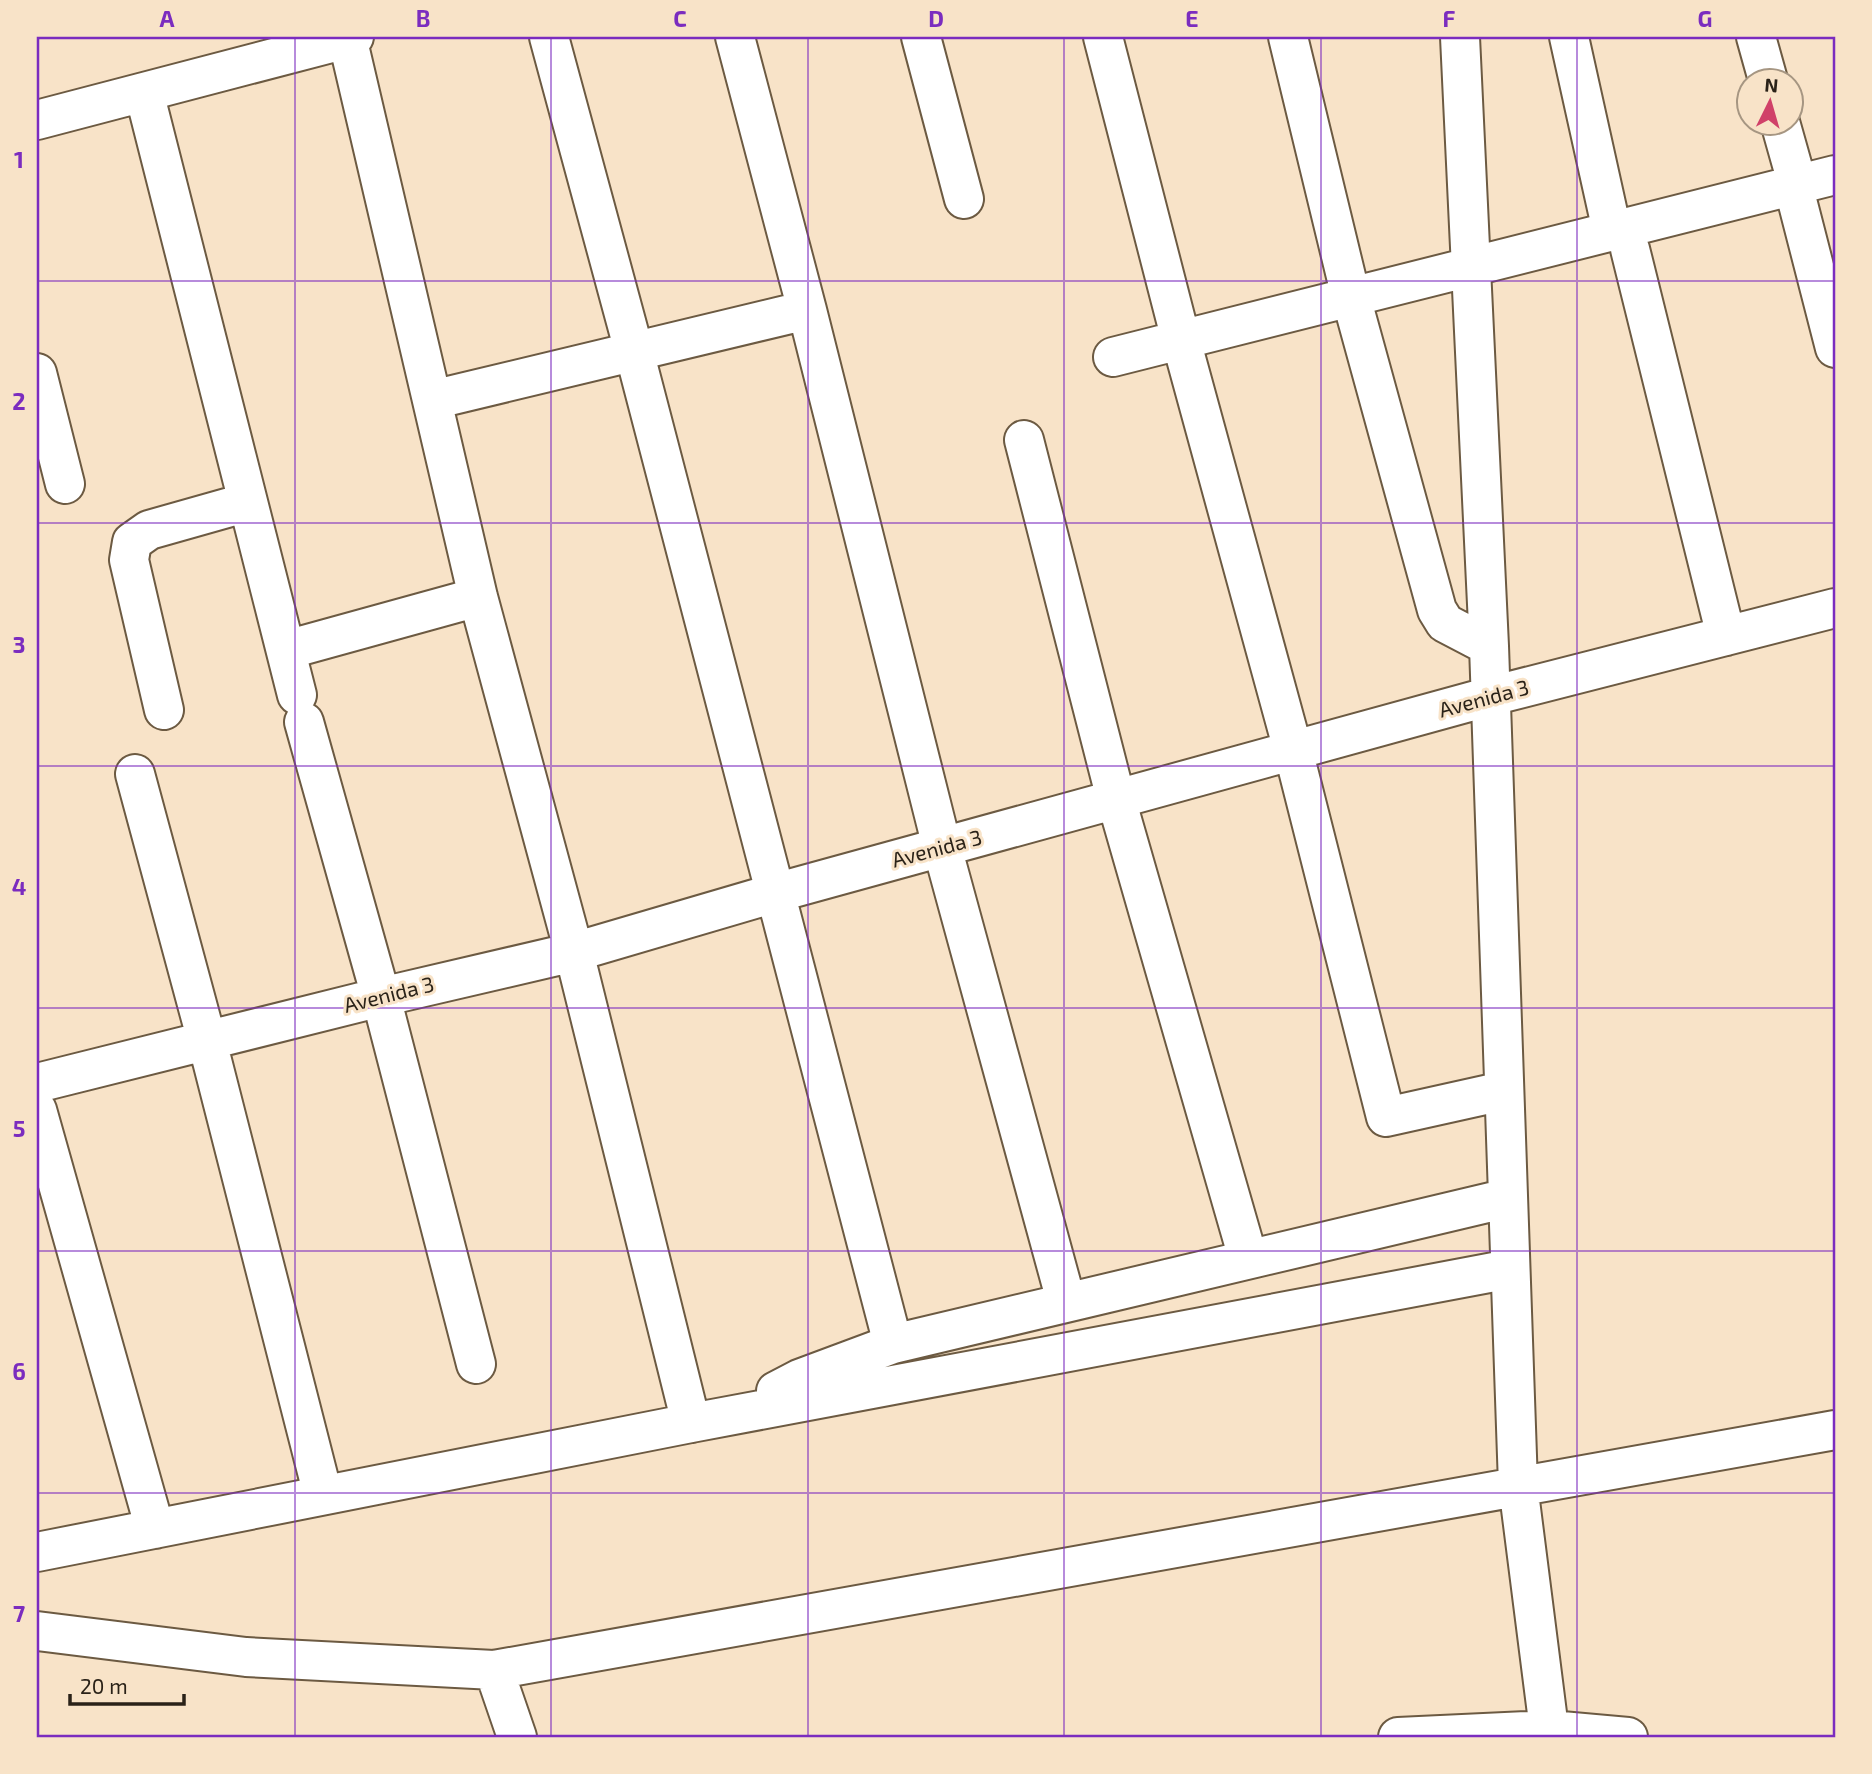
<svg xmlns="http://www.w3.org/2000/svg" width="1872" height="1774" font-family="'Exo 2',sans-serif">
<rect width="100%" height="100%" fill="#f8e3c8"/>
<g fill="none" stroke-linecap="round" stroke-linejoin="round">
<g stroke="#6c5a42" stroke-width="42">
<path id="minor" d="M347 37 478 597 574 952 691 1423
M549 37 634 351 893 1344
M735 37 807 310 942 847 1066 1301
M921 37 964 199
M1103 37 1181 340 1293 750 1386 1117 1503 1091
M1288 37 1351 297 1437 610 1445 623 1489 646
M1460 37 1489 646 1518 1485 1550 1737
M1569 37 1612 231
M1756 37 1768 80
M144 92 297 695
M37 120 354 37
M1780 122 1798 186
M1798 204 1835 348
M1630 249 1726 636
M1113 357 1835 175
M37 373 65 484
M432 400 807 310
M1024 440 1116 799 1248 1258
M286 650 478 597
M164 710 129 560 132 542 149 530 248 502
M304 722 381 997 476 1364
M135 774 207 1041 323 1495
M37 1083 381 997 574 952 775 893 1491 696 1835 608
M37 1110 155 1529
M776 1391 799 1379 893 1344 1508 1198
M37 1552 691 1423 1510 1269
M37 1631 246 1657 494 1670 1835 1430
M494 1670 517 1737
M1398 1737 1550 1730 1628 1737"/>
</g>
<use href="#minor" stroke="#fff" stroke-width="38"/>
</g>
<path fill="none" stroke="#7b2cbf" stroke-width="2" stroke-opacity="0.55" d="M295 37V1737M551 37V1737M808 37V1737M1064 37V1737M1321 37V1737M1577 37V1737M37 281H1835M37 523H1835M37 766H1835M37 1008H1835M37 1251H1835M37 1493H1835"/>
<g text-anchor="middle" stroke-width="6" stroke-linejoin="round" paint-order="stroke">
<g font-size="21" fill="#2a2218" stroke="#f8e3c8">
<text transform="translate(1484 699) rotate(-15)" y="7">Avenida 3</text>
<text transform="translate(937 849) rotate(-15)" y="7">Avenida 3</text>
<text transform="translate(389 995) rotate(-14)" y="7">Avenida 3</text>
</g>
</g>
<rect width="1872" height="1774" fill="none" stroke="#f8e3c8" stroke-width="77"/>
<g transform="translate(1770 102) rotate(5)"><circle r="33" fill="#f8e3c8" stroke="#a69682" stroke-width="2"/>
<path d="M0-5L12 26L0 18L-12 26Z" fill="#d04169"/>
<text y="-10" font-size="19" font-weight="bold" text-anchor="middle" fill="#2a2218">N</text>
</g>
<path d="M70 1694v10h114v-10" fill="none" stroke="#2a2218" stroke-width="3.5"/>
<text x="80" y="1694" font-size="21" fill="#2a2218" stroke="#f8e3c8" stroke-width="5" paint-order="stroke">20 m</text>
<rect x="38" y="38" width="1796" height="1698" fill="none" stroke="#7b2cbf" stroke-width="2.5"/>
<g font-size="23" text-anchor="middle" font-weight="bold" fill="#7b2cbf">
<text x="167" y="27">A</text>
<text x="423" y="27">B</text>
<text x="680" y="27">C</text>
<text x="936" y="27">D</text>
<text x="1192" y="27">E</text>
<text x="1449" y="27">F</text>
<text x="1705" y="27">G</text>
<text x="19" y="168">1</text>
<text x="19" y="410">2</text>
<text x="19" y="653">3</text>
<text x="19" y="895">4</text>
<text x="19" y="1137">5</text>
<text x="19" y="1380">6</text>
<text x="19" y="1622">7</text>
</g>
</svg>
